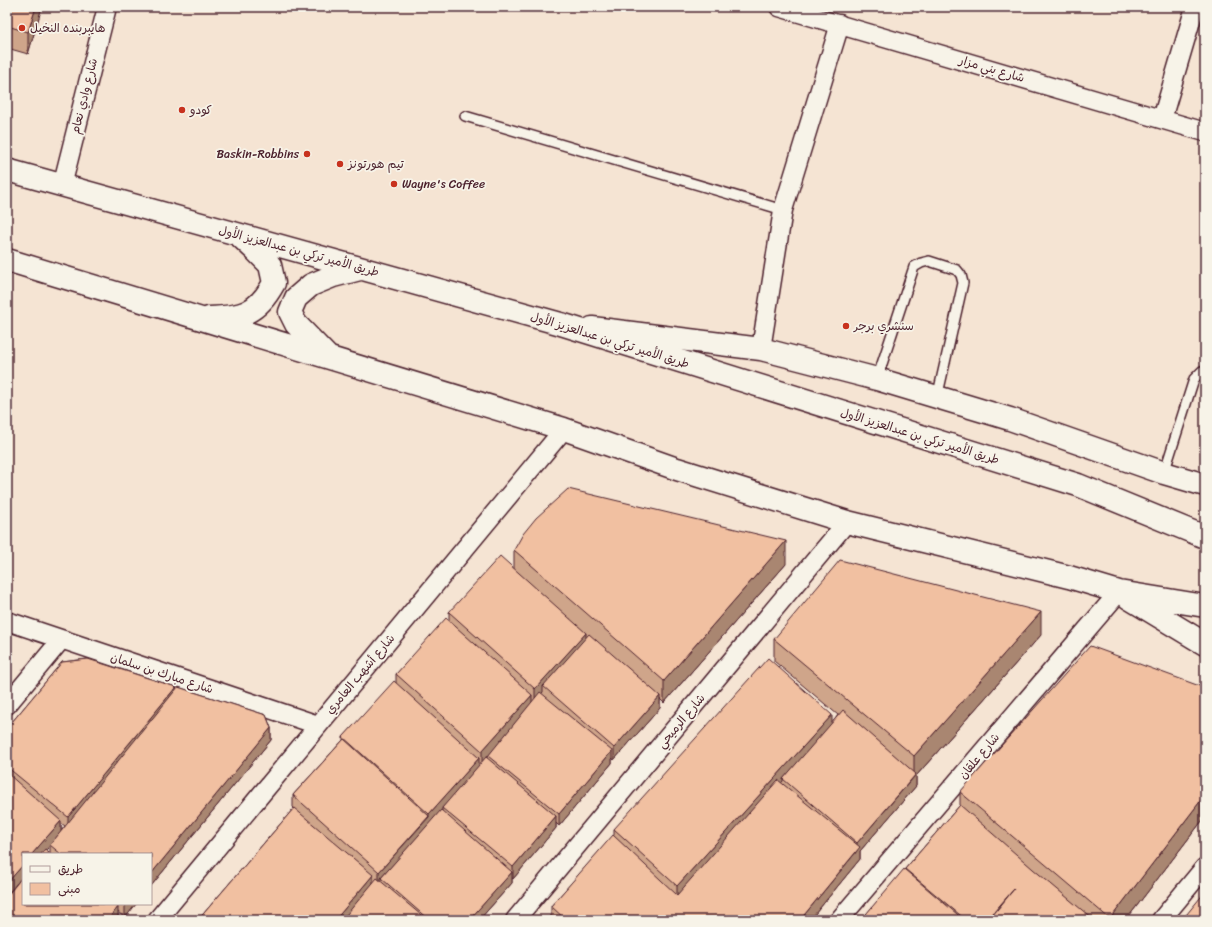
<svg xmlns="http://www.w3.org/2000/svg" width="1212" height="927" font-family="Sriracha,'Playpen Sans Arabic',sans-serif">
<rect width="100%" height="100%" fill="#f5e4d3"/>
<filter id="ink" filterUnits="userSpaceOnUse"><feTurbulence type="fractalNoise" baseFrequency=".025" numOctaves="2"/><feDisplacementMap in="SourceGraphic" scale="8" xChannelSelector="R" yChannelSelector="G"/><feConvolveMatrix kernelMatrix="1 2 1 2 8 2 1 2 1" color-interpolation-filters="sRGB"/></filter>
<g filter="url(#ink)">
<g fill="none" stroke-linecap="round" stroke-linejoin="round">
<g stroke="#4a1f2b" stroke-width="12">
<path id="lane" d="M465 116 783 210
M877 379 914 267 921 263 929 261 957 270 961 275 963 283 937 398
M1164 473 1194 379 1202 371 1205 370"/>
</g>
<g stroke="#4a1f2b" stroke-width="21">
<path id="street" d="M779 7 1205 132
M1162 119 1195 7
M62 186 107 7
M761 349 783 210 840 24
M7 621 318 725
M7 705 61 640
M157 920 564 429
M515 920 847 522
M839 920 1119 592
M1161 920 1205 867"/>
</g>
<g stroke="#4a1f2b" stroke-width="25">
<path id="secondary" d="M592 328 761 349 877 379 1010 419 1164 473 1205 485"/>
</g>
<g stroke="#4a1f2b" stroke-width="25">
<path id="primary" d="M7 170 561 324 1078 485 1205 537
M7 260 564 429 677 469 847 522 1069 577 1119 592 1205 606
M209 318C242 317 257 314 274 283L270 265 255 250 241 237
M328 357 296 324 290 312 296 298 311 285 333 276 360 269
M1129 598 1205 644"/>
</g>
<use href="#lane" stroke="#f7f3e8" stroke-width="9"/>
<use href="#street" stroke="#f7f3e8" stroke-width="18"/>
<use href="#secondary" stroke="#f7f3e8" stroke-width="22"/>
<use href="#primary" stroke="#f7f3e8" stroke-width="22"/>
</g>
<path fill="#cfa58a" stroke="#4a1f2b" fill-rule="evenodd" d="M7 7H42L28 54 7 48Z
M514 550 786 564 664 703 660 699V708L614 760 612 758V763L559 826 556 823V828L513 879 512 878V883L479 920H198L294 808 293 807V795L343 740V737L396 683V674L449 620V612L514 569Z
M1041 635 916 776V786L860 851V859L810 920H553L551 918V906L614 835V829L832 723 838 715 774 661V639Z
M88 659 176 687V690L178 687 266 715 271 728V740L151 886V854H23V904H136L125 918 118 912V920H7V896L21 878 7 895V728L62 662ZM61 823 65 826 61 831ZM50 846V853L46 850Z
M960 792 1205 817 1126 920H861L905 870V869L960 805Z"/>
<path fill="#a98671" stroke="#4a1f2b" d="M36 7H42L28 54V32Z
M786 541V564L664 703V681Z
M1041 612V635L916 776V786L860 851V859L810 920H800L857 851V843L914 777V756Z
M586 633V645L543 686V692L535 701V689Z
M176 687V699L68 829V817Z
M532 695V707L482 763V751Z
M660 696V708L614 760V748Z
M832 715V727L783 779V781L677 898V886Z
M271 728V740L151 886V874Z
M612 751V763L559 826V814Z
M479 758V770L442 808V811L381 878V882L379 884V872L429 817V814Z
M1205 795V817L1126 920H1110V919Z
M556 816V828L513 879V867Z
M61 821V832L43 854H32Z
M23 865V876L7 895V883Z
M512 872V883L479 920H469Z
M373 875V887L345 920H335Z
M1014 889 997 920H987Z
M127 904H136L125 918V906Z
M118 907V920H108Z"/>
<path fill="#f1c0a1" stroke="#4a1f2b" d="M7 7H36L28 32 7 26Z
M568 489 786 541 664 681 514 550 523 534 536 518Z
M500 556 586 633 535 689 449 612Z
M840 560 1041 612 914 756 774 639Z
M446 618 532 695 482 751 396 674Z
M589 634 660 696 614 748 543 686Z
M1090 646 1205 688V795L1110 919 960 792Z
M768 658 832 715 677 886 614 829Z
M88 659 176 687 68 817 7 767V728L62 662Z
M394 681 479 758 429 814 343 737Z
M178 687 266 715 271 728 151 874V854H61L50 845Z
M540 692 612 751 559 814 488 756Z
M843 710 916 774 857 843 783 779Z
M344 739 429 816 379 872 293 795Z
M486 757 556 816 513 867 442 808Z
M7 773 61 821 32 854H23V865L7 883Z
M778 780 860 847 800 920H566L551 906 613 835 677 895Z
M960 805 1033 869 1094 920H989L1014 889 987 920H966L905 869Z
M294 808 373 875 335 920H198Z
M441 810 512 872 469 920H429L381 878Z
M45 849 52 854H41Z
M904 869 964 920H861Z
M23 876V904H114L118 907 108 920H7V896Z
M377 878 427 920H342Z
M1205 892V920H1182Z"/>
</g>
<g fill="#c8321e" stroke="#f7f3e8" stroke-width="1.5">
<circle cx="22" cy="28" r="4"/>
<circle cx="182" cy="110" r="4"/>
<circle cx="307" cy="154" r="4"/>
<circle cx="340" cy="164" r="4"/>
<circle cx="394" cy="184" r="4"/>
<circle cx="846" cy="326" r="4"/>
</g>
<g text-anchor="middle" stroke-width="3.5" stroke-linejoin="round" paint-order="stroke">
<g font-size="12" fill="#4a1f2b" stroke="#f7f3e8" text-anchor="start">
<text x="30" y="32">هايبربنده النخيل</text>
<text x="190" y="114">كودو</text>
<text x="299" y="158" text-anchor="end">Baskin-Robbins</text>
<text x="348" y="168">تيم هورتونز</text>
<text x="402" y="188">Wayne's Coffee</text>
<text x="854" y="330">سنشري برجر</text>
</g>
<g font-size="12" fill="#4a1f2b" stroke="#f7f3e8">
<text transform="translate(992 69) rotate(16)" y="4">شارع بني مزار</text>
<text transform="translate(84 96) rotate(-76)" y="4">شارع وادي نعام</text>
<text transform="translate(299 251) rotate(15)" y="4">طريق الأمير تركي بن عبدالعزيز الأول</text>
<text transform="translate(610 340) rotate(17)" y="4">طريق الأمير تركي بن عبدالعزيز الأول</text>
<text transform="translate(920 436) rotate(17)" y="4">طريق الأمير تركي بن عبدالعزيز الأول</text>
<text transform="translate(162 673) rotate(18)" y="4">شارع مبارك بن سلمان</text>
<text transform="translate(360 674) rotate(-50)" y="4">شارع أشهب العامري</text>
<text transform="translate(681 721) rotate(-50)" y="4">شارع الرميحي</text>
<text transform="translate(979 756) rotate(-50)" y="4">شارع علقان</text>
</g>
</g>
<rect width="1212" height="927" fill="none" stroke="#f7f3e8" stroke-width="24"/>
<rect x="12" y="12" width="1188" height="903" fill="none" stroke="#4a1f2b" stroke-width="1.5" filter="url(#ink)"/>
<rect x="22" y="853" width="130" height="52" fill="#f7f3e8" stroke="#b29e9c"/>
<rect x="30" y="866" width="20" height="6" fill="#f7f3e8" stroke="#b29e9c"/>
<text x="58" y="873" font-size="12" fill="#4a1f2b">طريق</text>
<rect x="30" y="883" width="20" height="12" fill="#f1c0a1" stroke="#b29e9c"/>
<text x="58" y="893" font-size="12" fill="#4a1f2b">مبنى</text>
</svg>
